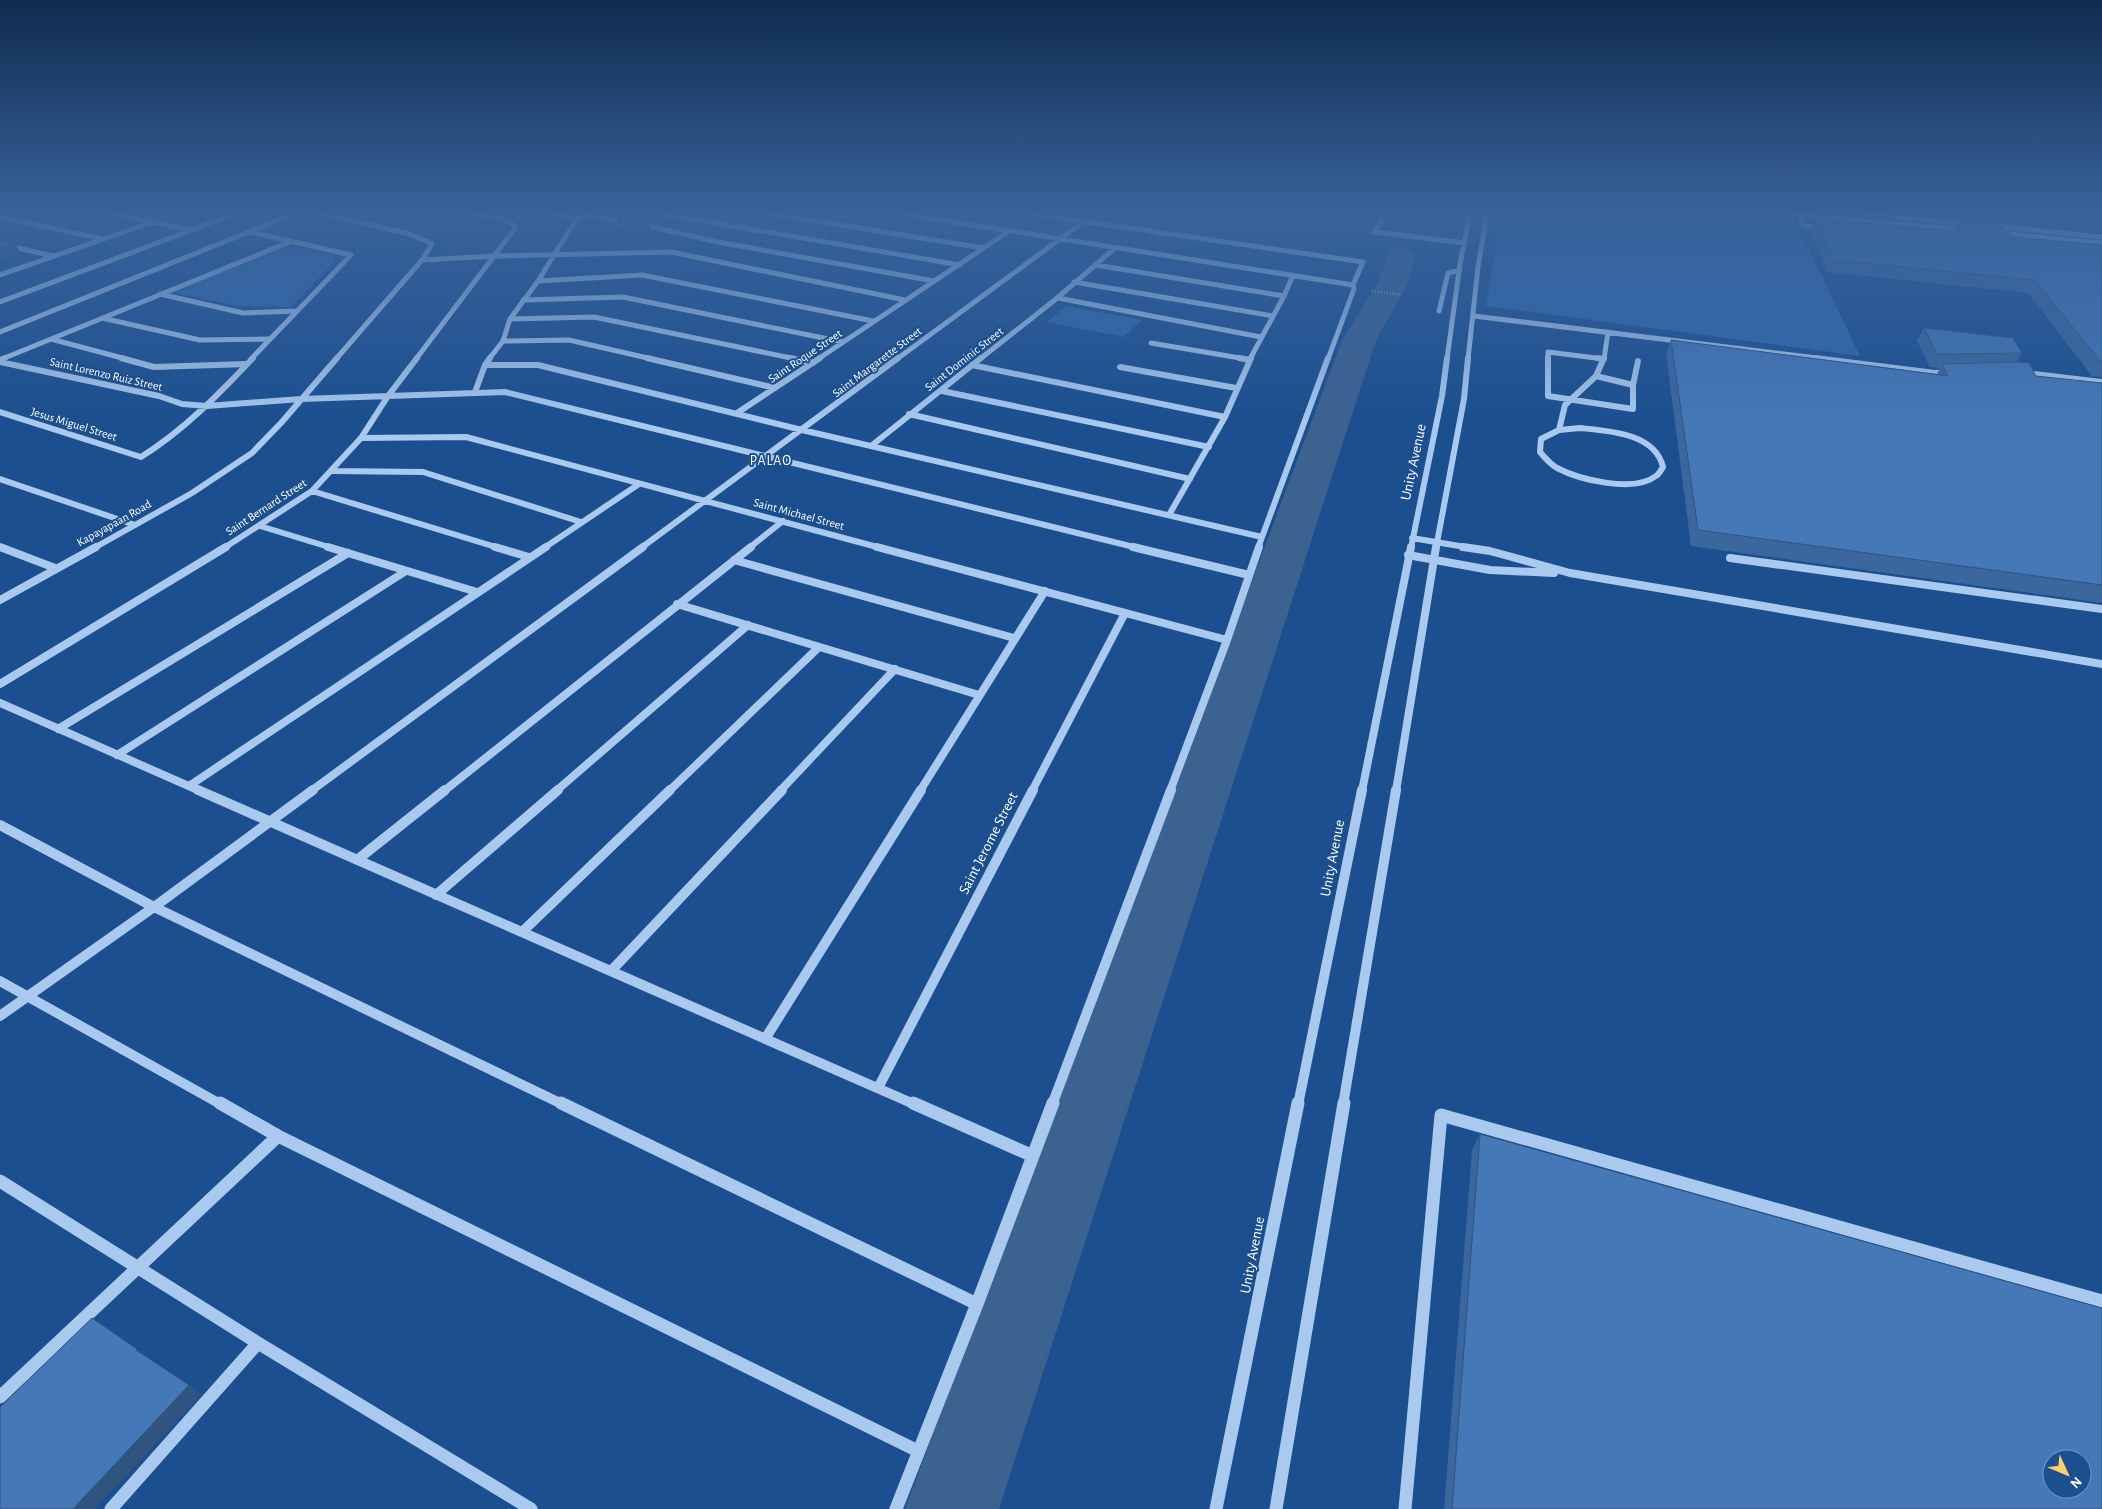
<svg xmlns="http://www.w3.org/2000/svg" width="2102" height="1509" font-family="'Alegreya Sans',sans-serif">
<rect width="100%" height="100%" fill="#1b4f8f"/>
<path fill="#2e69ad" d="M644 213H684L638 231 611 225Z
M1502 213H1749L1790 216 1823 278 1860 356 1486 306Z
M288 246 333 255 336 260 291 307 237 306 172 292Z
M1067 306 1142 320 1123 337 1046 322Z"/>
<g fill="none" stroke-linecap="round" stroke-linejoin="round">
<path fill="#3c6290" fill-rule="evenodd" d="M1401 247 1411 250 1415 256 1409 281 1376 340 999 1509H905L1342 340 1379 281 1387 256 1391 250Z"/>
<path stroke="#a9c9ee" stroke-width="2" stroke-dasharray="1 2" stroke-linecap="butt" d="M1372 291 1402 295"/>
<path stroke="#a9c9ee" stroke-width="5" d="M111 213 191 230
M317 213 410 234 432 244 422 260 336 359
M550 213 577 218 597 213
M657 213 960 265
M765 213 984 248
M897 213 1353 285
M1026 213 1363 262 1353 285 1354 289 1328 359
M1386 213 1374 232 1465 243
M1783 213 1964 230
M1856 213 1967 224
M1798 214 1804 226 1824 227
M592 215 616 221
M0 217 103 239
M1993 226 2102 237
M653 227 718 242 934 281
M250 232 351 255
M1999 233 2102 243
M0 244 53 256
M422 260 495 256 671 252 905 300
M1096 265 1284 296
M0 275 155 221
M538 281 642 275 873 321
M1074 282 1273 316
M160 294 243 313 297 311
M1058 298 1261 337
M523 300 623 297 843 342
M0 302 237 213
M1439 311 1448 273 1460 270
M1474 316 1825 359
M102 318 200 340 269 339
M510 319 594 317 796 359
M0 332 296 213
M51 339 126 359
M503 341 569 340 652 359
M1151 343 1246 359
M2 359 292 241
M251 359 351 255
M416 359 516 227C504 214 479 215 462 213
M489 359 503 341 510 319 538 281 577 218
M818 359 1009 231
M897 359 1083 222
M980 359 1056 299 1115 248
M1250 359 1284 296 1293 275
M1447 359 1460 264 1470 213
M1468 359 1478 267 1487 213
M1548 359V352L1604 359
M1604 359 1608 332"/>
<path stroke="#a9c9ee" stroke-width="6" d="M121 358 154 367 246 364
M647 358 775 388
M790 358 813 363
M1239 358 1250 360
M1548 358V396L1633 409V385L1638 361
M1597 358 1604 359
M1815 358 1935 373 1948 372
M0 360 5 358
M0 362 159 396 182 404 207 406 301 399 505 392 1138 548
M485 365H538L802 430 1262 537
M972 365 1225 417
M1120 367 1236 388
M2025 373 2102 382
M1596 376 1633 385
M942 391 1209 447
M475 392 485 365 490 358
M0 412 141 457C184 430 218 395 253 358
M737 413 820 358
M909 414 1190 479
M1580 428C1609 431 1655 433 1663 467 1661 470 1659 474 1656 476 1634 493 1580 480 1557 468 1550 464 1545 458 1540 452L1541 439 1559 430Z
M1559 430 1565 405 1596 376 1604 358
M361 438 466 437 881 548
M871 446 981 358
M333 471 423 472 581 522
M0 479 135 525
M312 491 499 548
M1169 515 1225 417 1251 358
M260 526 332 548
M1412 538 1471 548
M0 547 2 548
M94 548 192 493 252 453 281 423 337 358
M224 548 312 491 361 438 388 396 417 358
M544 548 639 484
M641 548 898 358
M749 548 783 521
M1258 548 1328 358
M1411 548 1442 396 1447 358
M1436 548 1464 399 1468 358"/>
<path stroke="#a9c9ee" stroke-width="8" d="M0 547 55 568
M328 547 477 592
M495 547 529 557
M877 547 1227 640
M1133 547 1249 575
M1463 547 1490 551 1570 573 2102 664
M1408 555 1490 570 1554 573
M1730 558 2102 609
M734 560 1014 638
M0 600 96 547
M677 604 979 695
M0 684 226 547
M0 703 200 791
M58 729 348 553
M117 755 406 571
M189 786 546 547
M311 791 643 547
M444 791 751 547
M556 791 748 625
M669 791 819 647
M780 791 895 669
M920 791 1045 591
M1032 791 1125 613
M1170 791 1227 640 1259 547
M1362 791 1411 547
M1396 791 1436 547"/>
<path stroke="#a9c9ee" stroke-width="10" d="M198 790 916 1105
M0 825 154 907 564 1105
M357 860 445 790
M436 895 558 790
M522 932 670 790
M611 971 782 790
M0 981 222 1105
M0 1016 154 907 313 790
M765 1039 921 790
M878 1088 1033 790
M1052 1105 1171 790
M1298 1105 1362 790
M1343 1105 1396 790"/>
<path stroke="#a9c9ee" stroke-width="13" d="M220 1103 278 1136 918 1451
M561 1103 977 1304
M913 1103 1033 1156
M0 1181 258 1343 531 1509
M0 1397 278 1136
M111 1509 258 1343
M896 1509 977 1304 1053 1103
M1216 1509 1298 1103
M1276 1509 1344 1103
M1405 1509 1441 1115 2102 1301"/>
</g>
<path fill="#3a679d" d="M1899 213H1988L1983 221Z
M1816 219 1953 231 1958 221 2012 237 2102 245V377L2092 376 2028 293 1827 272 1811 231Z
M1924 328 2022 353 2017 362 2036 376 2102 383V603L1691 546 1666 354 1671 340 1937 374 1940 368 1930 367 1917 341Z
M1480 1134 2102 1509H1444L1472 1150Z"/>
<path fill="#305480" d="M15 243 20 253 0 260V248Z
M137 1349 150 1358 148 1360 136 1350Z
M189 1385 202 1394 95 1509H73Z"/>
<path fill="#4478b7" stroke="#305480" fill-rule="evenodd" d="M1816 219 1956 231 1960 228 1958 221 2003 226 2012 237 2102 245V362H2101L2035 280 1833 260Z
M0 240 15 243 0 248Z
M1924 328 2013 338 2022 353 1942 354H1937Z
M1671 340 1948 376 1942 364 2019 362 2029 363 2036 376 2102 383V585L1698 530Z
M1480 1134 2102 1308V1509H1452ZM2052 1459H2082V1489H2052Z
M92 1318 137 1349 136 1350 189 1385 73 1509H0V1407Z"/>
<linearGradient id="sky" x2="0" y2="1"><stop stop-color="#0f2b4f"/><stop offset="0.5" stop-color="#39639b"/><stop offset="1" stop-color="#39639b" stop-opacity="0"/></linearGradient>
<rect width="2102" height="424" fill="url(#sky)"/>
<g text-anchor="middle" stroke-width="4" stroke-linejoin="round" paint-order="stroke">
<g font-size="12" fill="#fff" stroke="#1b4f8f">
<text transform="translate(805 356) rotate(-34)" y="4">Saint Roque Street</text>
<text transform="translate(964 359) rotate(-38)" y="4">Saint Dominic Street</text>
<text transform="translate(877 362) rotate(-37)" y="4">Saint Margarette Street</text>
<text transform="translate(106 374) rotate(13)" y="4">Saint Lorenzo Ruiz Street</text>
<text transform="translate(74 424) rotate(17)" y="4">Jesus Miguel Street</text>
<text transform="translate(266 507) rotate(-33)" y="4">Saint Bernard Street</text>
<text transform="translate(799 514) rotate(15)" y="4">Saint Michael Street</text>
<text transform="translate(114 523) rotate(-29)" y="4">Kapayapaan Road</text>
</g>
<g font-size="14" letter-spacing="1" fill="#fff" stroke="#1b4f8f">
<text x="771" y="465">PALAO</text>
</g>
<g font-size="15" fill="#fff" stroke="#1b4f8f">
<text transform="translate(1413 462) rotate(-78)" y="5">Unity Avenue</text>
<text transform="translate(988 843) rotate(-63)" y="5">Saint Jerome Street</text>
<text transform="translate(1332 858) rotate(-79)" y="5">Unity Avenue</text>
<text transform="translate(1252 1255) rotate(-79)" y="5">Unity Avenue</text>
</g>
</g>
<g transform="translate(2067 1474) rotate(134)"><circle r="24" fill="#1b4f8f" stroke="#7695bc"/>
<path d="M0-4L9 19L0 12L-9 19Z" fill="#ffd166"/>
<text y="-8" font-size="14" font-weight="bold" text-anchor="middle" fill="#ffffff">N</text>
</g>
</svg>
